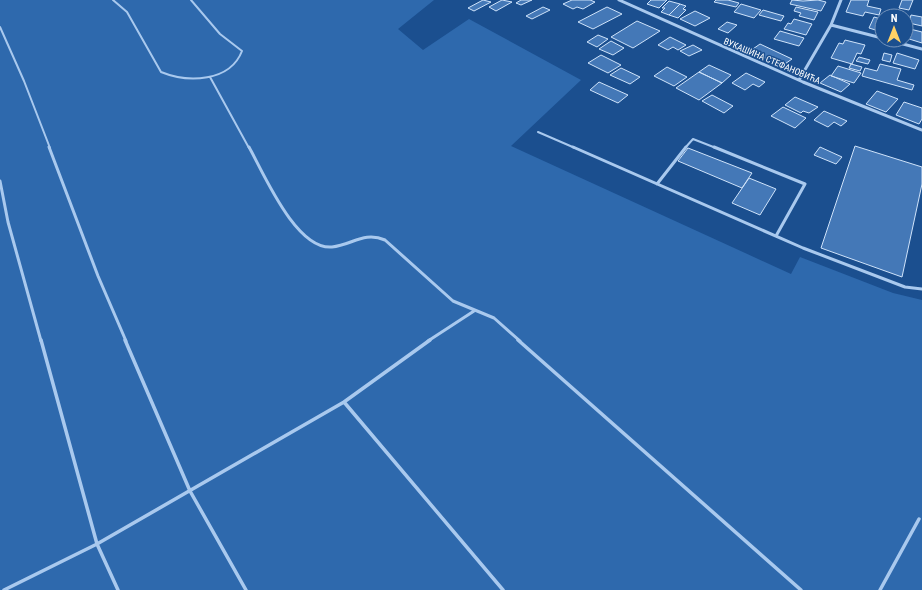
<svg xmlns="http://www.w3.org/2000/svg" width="922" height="590" font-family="'Roboto Condensed',sans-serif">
<rect width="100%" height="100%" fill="#1b4f8f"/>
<path fill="#2e69ad" d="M0 0H434L398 29 423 50 469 19 581 80 511 146 791 274 800 257 893 293 922 300V590H0Z"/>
<path fill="#4478b7" stroke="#cfe3fa" d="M483 0 491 2 474 11 468 8Z
M502 0 512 2 496 11 489 7Z
M521 0H532L521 5 516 3Z
M572 0H590L595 2 583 9 577 7 573 9 563 4Z
M651 0H667L659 8 647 4Z
M716 0H728L739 3 736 7 714 2Z
M792 0 803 1 818 0 826 2 821 11 790 4Z
M851 0H869L867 6 881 9 879 15 865 12 863 16 846 12Z
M902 0H913L909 10 899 8Z
M669 1 680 4 669 15 661 12 665 8H662Z
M680 4 686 6 683 9 686 10 678 18 669 15Z
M741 4 761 10 754 18 734 12Z
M543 7 550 10 532 19 526 16Z
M607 7 622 14 593 29 578 22Z
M796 7 818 12 814 20 799 16 801 13 794 11Z
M763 10 784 16 781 21 759 15Z
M695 11 710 18 695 26 680 19Z
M911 15 922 17V26L909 23Z
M874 17 881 19 880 22H882V32L869 28Z
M794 19 812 24 806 35 784 29 788 23 791 24Z
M637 21 660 31 633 48 611 37Z
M727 22 737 25 728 33 718 29Z
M910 29 922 32V43L906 38Z
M780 31 804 38 799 46 774 39Z
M598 35 608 39 597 47 587 42Z
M670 37 686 45 678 50 673 47 668 50 658 45Z
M845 40 865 45 861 54 857 53 852 64 831 58 839 43 843 44Z
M611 41 624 48 613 55 599 49Z
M760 44 792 59 782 66 750 51Z
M693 45 702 50 689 56 680 51Z
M884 53 892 55 890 62 882 60Z
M897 53 919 60 915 69 893 63Z
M601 55 621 65 608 73 588 63Z
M859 57 870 60 868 64 856 61Z
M851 64 862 67 860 71 849 68Z
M880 64 901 69 897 80 914 85 912 90 862 76 865 68 877 71Z
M709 65 731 75 722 83 699 72Z
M838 66 861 73 854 83 831 76Z
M667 67 687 77 674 86 654 76Z
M621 68 640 77 630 84 610 75Z
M699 72 722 83 699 100 676 88Z
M746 73 765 82 759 87 753 84 745 90 732 83Z
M830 75 850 84 841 92 820 83Z
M599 82 628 95 618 103 590 90Z
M877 91 898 99 886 112 866 104Z
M712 95 733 106 724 113 702 101Z
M795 97 818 107 809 113 803 111 801 113 785 105Z
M904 102 922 108V119L919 124 896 115Z
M783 107 806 118 795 128 771 116Z
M824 111 847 121 841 126 834 122 828 127 814 120Z
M855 146 922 167V184L902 277 821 248Z
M820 147 842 157 836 164 814 155Z
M688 148 752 173 742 188 678 161Z
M749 178 776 189 760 215 732 203Z"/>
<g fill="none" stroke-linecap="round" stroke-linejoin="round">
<path stroke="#a9c9ee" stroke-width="2" d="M113 0 127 12 161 72C188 83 230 82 242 51L220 34 191 0
M0 27 24 81 50 148
M210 77 249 148
M538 132 575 148
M685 148 693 139 716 148"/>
<path stroke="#a9c9ee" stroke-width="3" d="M49 147 98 276 126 341
M249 147C264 174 296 250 332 247 352 245 364 231 385 240L453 301 494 318 520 341
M573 147 803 248 905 287 922 289
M714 147 805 184 776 236
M0 181 8 222 41 341
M657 184 686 147
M428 341 474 311"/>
<path stroke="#a9c9ee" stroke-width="3.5" d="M41 340 97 544 118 590
M125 340 190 491 246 590
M518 340 801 590
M344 402 503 590
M4 590 97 544 344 402 430 340
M880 590 919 519"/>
<path stroke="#a9c9ee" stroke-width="3" d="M619 0 803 82 922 130
M831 25 882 38
M888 40 922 49
M799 80 831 25 841 0"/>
</g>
<g text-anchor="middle" stroke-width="3" stroke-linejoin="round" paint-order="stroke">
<g font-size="9" fill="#fff" stroke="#1b4f8f">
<text transform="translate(772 61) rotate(23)" y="3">ВУКАШИНА СТЕФАНОВИЋА</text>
</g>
</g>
<g transform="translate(894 28)"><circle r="19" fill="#1b4f8f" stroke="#7695bc"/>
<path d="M0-3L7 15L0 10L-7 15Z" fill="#ffd166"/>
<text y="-6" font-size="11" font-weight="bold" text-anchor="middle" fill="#ffffff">N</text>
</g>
</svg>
